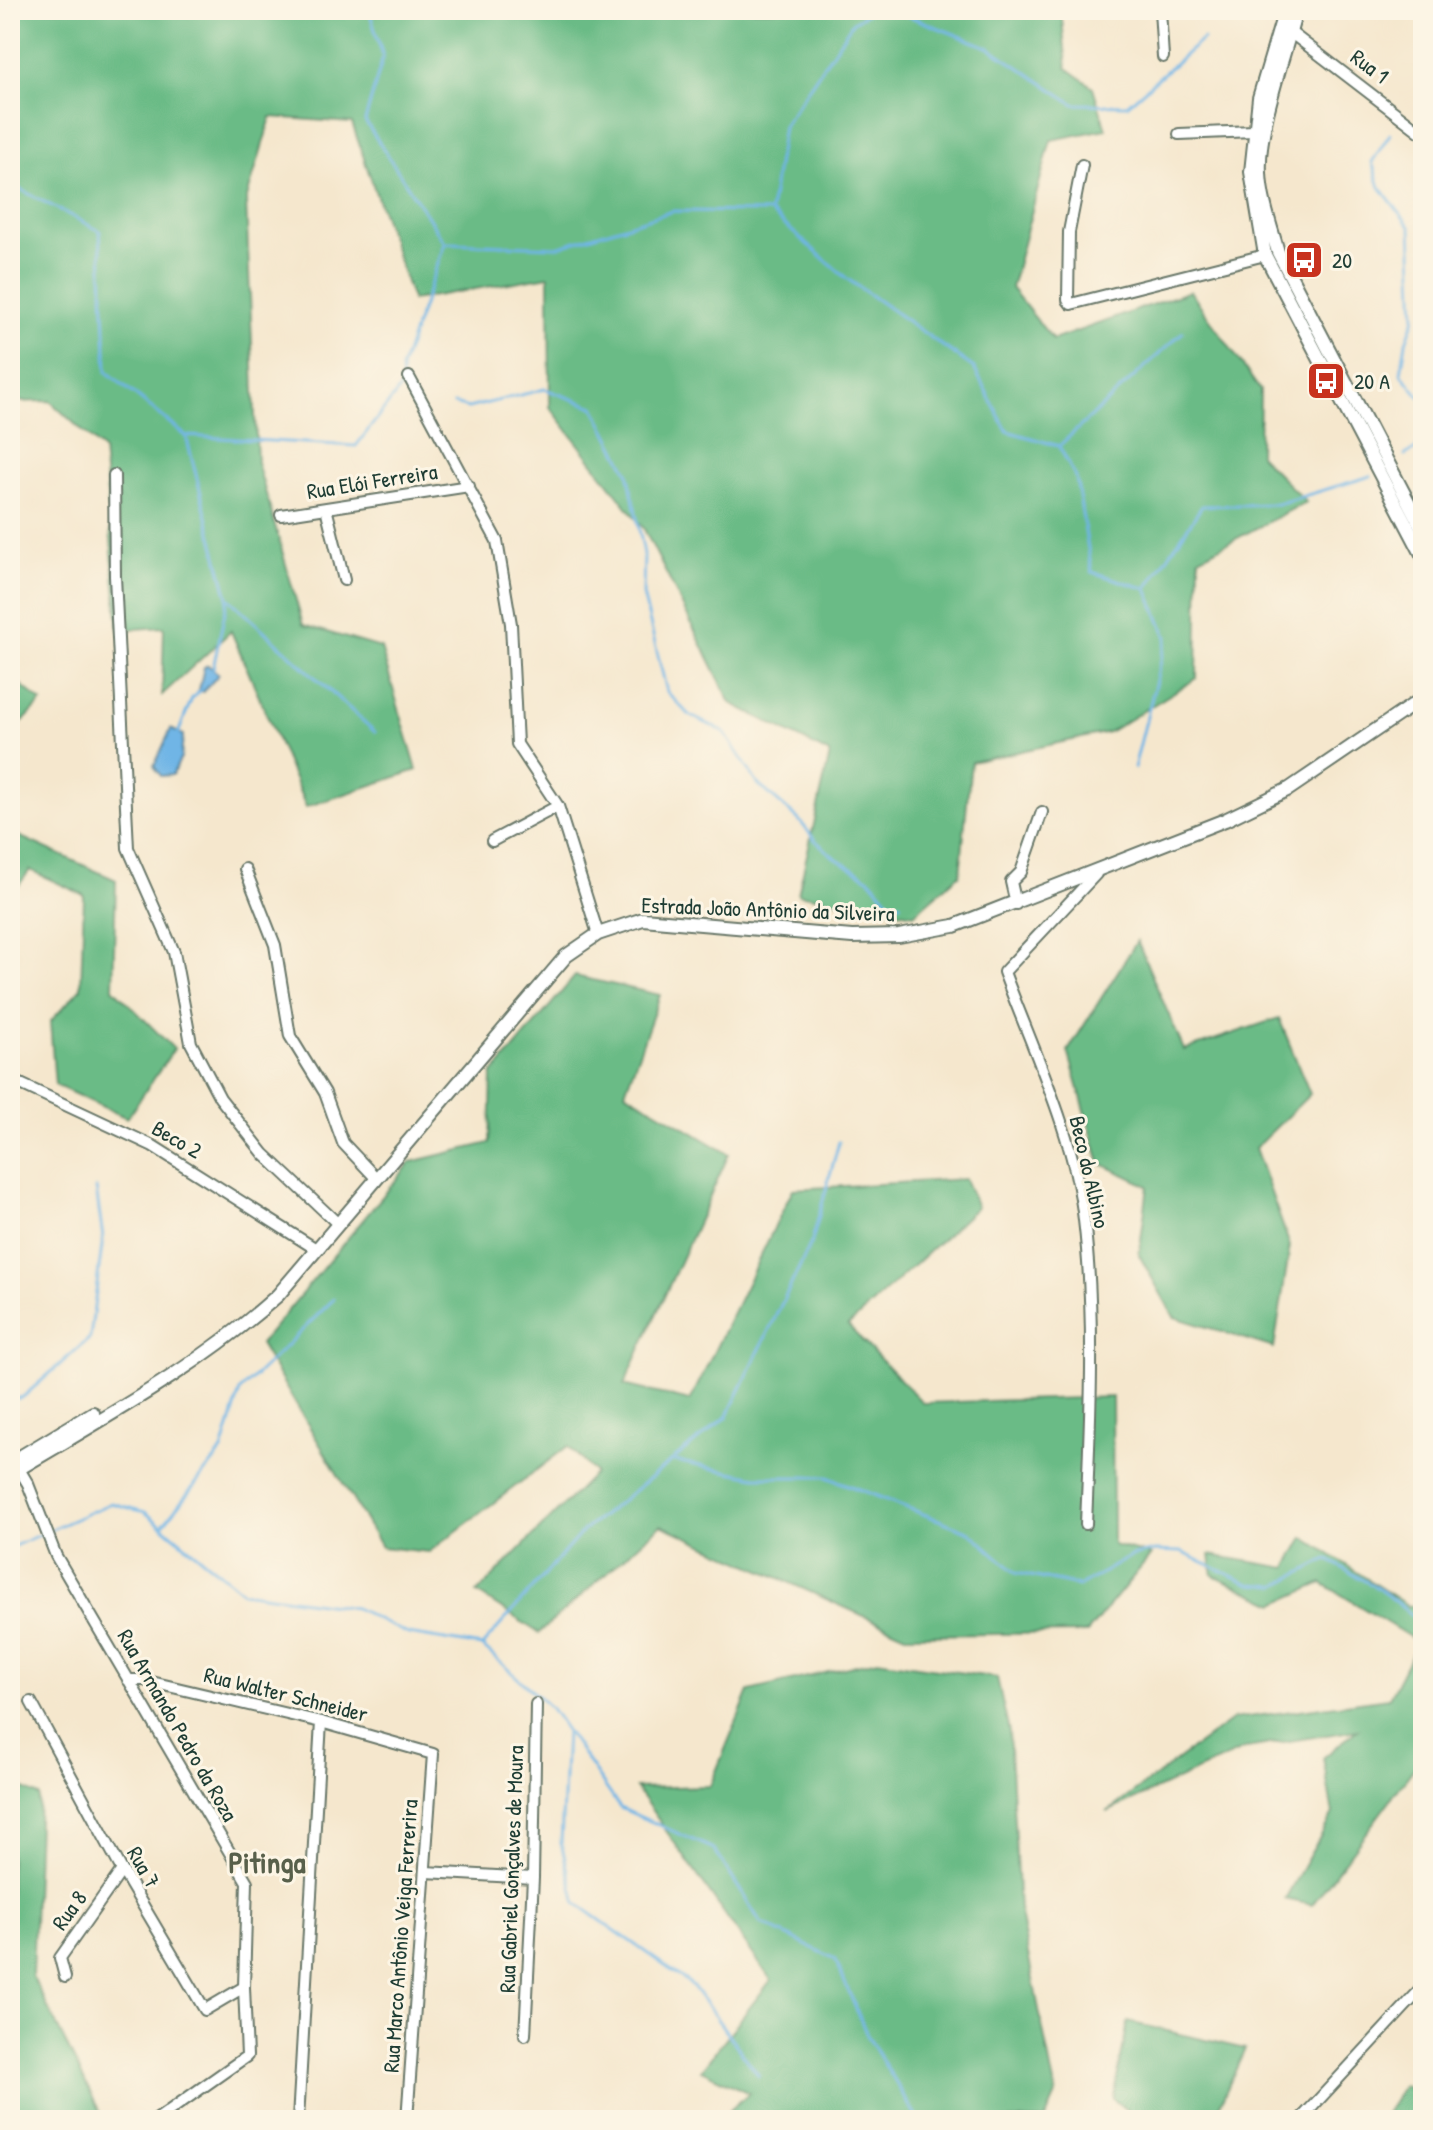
<svg xmlns="http://www.w3.org/2000/svg" width="1433" height="2130" font-family="'Patrick Hand',sans-serif">
<rect width="100%" height="100%" fill="#fcf5e5"/>
<filter id="ink" filterUnits="userSpaceOnUse"><feTurbulence type="fractalNoise" baseFrequency=".0125" numOctaves="2"/><feDisplacementMap in="SourceGraphic" scale="16" xChannelSelector="R" yChannelSelector="G"/><feConvolveMatrix kernelMatrix="1 2 1 2 8 2 1 2 1" color-interpolation-filters="sRGB"/></filter>
<filter id="wash" filterUnits="userSpaceOnUse"><feTurbulence type="fractalNoise" baseFrequency=".006" numOctaves="4" result="noise"/><feDisplacementMap in="SourceGraphic" scale="32" xChannelSelector="R" yChannelSelector="G"/><feGaussianBlur stdDeviation="1.8" result="paint"/><feColorMatrix in="noise" values="0 0 0 0 0 0 0 0 0 0 0 0 0 0 0 0 0 1.4 0 .05"/><feComposite in="paint" operator="in"/></filter>
<g filter="url(#wash)">
<rect width="100%" height="100%" fill="#f5e7cd"/>
<path fill="#6bbb86" stroke="#457c5d" stroke-width="2" d="M10 10H1061L1067 68 1093 87 1106 129 1051 140 1011 288 1053 340 1190 291 1260 390 1259 455 1306 502 1199 558 1197 678 1109 732 971 762 960 874 914 914 798 894 830 754 731 703 644 529 550 407 549 276 412 300 352 123 271 117 246 201 257 462 303 625 381 648 417 770 306 807 231 631 162 695 164 627 119 630 103 450 50 401 10 402Z
M10 676 42 702 10 735Z
M10 832 116 880 113 988 174 1049 127 1118 55 1085 50 1022 81 988 84 895 30 870 10 897Z
M1137 941 1184 1050 1279 1018 1310 1094 1255 1148 1290 1246 1274 1348 1174 1317 1139 1255 1148 1186 1100 1163 1068 1051Z
M575 976 660 995 625 1092 729 1154 624 1385 690 1401 793 1189 965 1179 977 1207 848 1326 923 1403 1112 1397 1113 1545 1151 1555 1087 1633 906 1635 661 1525 539 1633 477 1593 595 1473 568 1446 429 1552 381 1547 260 1344 411 1162 490 1143 492 1075Z
M1304 1537 1408 1606 1423 1605V1756L1312 1905 1285 1899 1333 1814 1323 1758 1357 1730 1246 1748 1107 1812 1233 1719 1389 1698 1418 1642 1322 1583 1275 1604 1213 1575 1210 1555 1287 1568Z
M877 1660 997 1678 1009 1732 1019 1909 1056 2095 1045 2120H719L749 2093 701 2070 771 1980 636 1788 710 1786 749 1691Z
M10 1782 39 1796 32 1976 104 2120H10Z
M1128 2022 1245 2049 1213 2120H1139L1113 2099Z
M1403 2085 1423 2097V2120H1382Z"/>
<path fill="#70b5e6" stroke="#48798d" stroke-width="2" d="M208 665 219 674 203 692 199 690 204 667Z
M171 729 183 735 181 758 172 775 161 776 154 766Z"/>
<g fill="none" stroke-linecap="round" stroke-linejoin="round">
<path stroke="#70b5e6" stroke-width="3" d="M893 10 990 48 1074 104 1127 105 1203 39
M1390 134 1372 162 1380 187 1411 228 1415 318 1406 342 1401 373 1422 399 1423 417
M10 184 100 231 107 372 186 436 356 446 402 386 401 368 445 243 365 121 383 57 369 10
M770 212 783 126 853 22 873 10
M445 243 557 247 673 211 770 212 846 278 974 368 1007 431 1059 446 1076 478 1092 572 1147 589 1167 637 1134 768
M454 404 468 408 545 389 594 407 628 472 644 554 643 595 667 692 689 715 724 732 758 784 799 820 815 840 834 857 870 879 889 901 901 904
M186 436 228 598 213 668
M1059 446 1183 332
M1405 455 1416 449 1423 434
M1147 588 1202 506 1277 504 1371 476
M228 598 375 732
M178 734 192 698 202 689
M10 1400 23 1397 90 1338 103 1238 96 1188
M675 1461 755 1477H827L970 1532 1016 1573 1080 1586 1131 1556 1155 1551 1181 1552 1250 1584 1276 1586 1327 1559 1382 1591 1423 1624
M162 1526 222 1451 240 1391 334 1299
M50 1530 111 1503 145 1512 243 1592 355 1608 408 1634 482 1646 550 1707 620 1808 714 1849 761 1923 835 1959 867 2035 918 2120
M10 1548 43 1533
M482 1646 582 1532 727 1417 812 1241 839 1142
M566 1731 561 1843 576 1903 692 1985 759 2076"/>
</g>
</g>
<g filter="url(#ink)">
<g fill="none" stroke-linecap="round" stroke-linejoin="round">
<g stroke="#6a786a" stroke-width="14">
<path id="minor" d="M1160 10 1163 57
M1290 32 1423 134
M1179 134 1254 131
M1082 165 1069 232 1068 300 1071 304 1265 255
M409 377 497 541 511 624 517 744 558 806 598 934
M114 475 115 576 128 848 174 952 191 1043 220 1098 264 1154 337 1223
M326 508 344 580
M281 515 469 486
M492 841 558 806
M245 869 275 945 290 1036 325 1093 343 1143 375 1177
M1016 904 1011 882 1021 872 1042 812
M10 1079 153 1146 316 1249
M15 1462 28 1484 56 1556 247 1882 244 1987 247 2056 156 2120
M1086 1524C1090 1423 1096 1321 1084 1220 1075 1137 1033 1050 1004 972L1096 874
M128 1680H143L321 1722 433 1754 407 2120
M31 1702 122 1870 205 2010 244 1987
M426 1872 533 1878
M65 1977 60 1958 122 1870
M525 2035 533 1878 536 1704
M298 2120 321 1722
M1300 2120 1423 1987"/>
</g>
<g stroke="#6a786a" stroke-width="16">
<path id="major" d="M1285 10 1259 98 1251 172 1265 255 1423 556
M1296 10C1285 55 1257 128 1260 173 1261 200 1271 227 1278 252L1423 530
M10 1463 93 1413
M10 1474C102 1419 199 1367 278 1295L566 956 598 934 643 919 852 937 899 936 954 926 1225 820 1289 789 1423 698"/>
</g>
<use href="#minor" stroke="#fff" stroke-width="10"/>
<use href="#major" stroke="#fff" stroke-width="12"/>
</g>
</g>
<defs>
<g id="bus-square" transform="scale(2)"><rect x="-9" y="-9" width="18" height="18" rx="4" fill="#c8321e" stroke="#fcf5e5"/><path d="M-5-6H5V4H4V6H2V4H-2V6H-4V4H-5ZM-3.5-4V0h7V-4ZM-3.5 1.2v1.5H-2V1.2ZM2 1.2v1.5H3.5V1.2Z" fill="#fff"/></g>
</defs>
<g fill-rule="evenodd">
<use href="#bus-square" x="1304" y="260"/>
<use href="#bus-square" x="1326" y="381"/>
</g>
<g text-anchor="middle" stroke-width="6" stroke-linejoin="round" paint-order="stroke">
<g font-size="22" fill="#1f3d34" stroke="#fcf5e5">
<text transform="translate(1370 66) rotate(37)" y="8">Rua 1</text>
<text transform="translate(372 481) rotate(-9)" y="8">Rua Elói Ferreira</text>
<text transform="translate(768 909) rotate(2)" y="8">Estrada João Antônio da Silveira</text>
<text transform="translate(177 1139) rotate(30)" y="8">Beco 2</text>
<text transform="translate(1090 1172) rotate(77)" y="8">Beco do Albino</text>
<text transform="translate(286 1694) rotate(14)" y="8">Rua Walter Schneider</text>
<text transform="translate(178 1725) rotate(60)" y="8">Rua Armando Pedro da Roza</text>
<text transform="translate(144 1867) rotate(60)" y="8">Rua 7</text>
<text transform="translate(511 1869) rotate(-88)" y="8">Rua Gabriel Gonçalves de Moura</text>
<text transform="translate(69 1910) rotate(-54)" y="8">Rua 8</text>
<text transform="translate(400 1936) rotate(-86)" y="8">Rua Marco Antônio Veiga Ferrerira</text>
</g>
<g font-size="22" fill="#1f3d34" stroke="#fcf5e5" text-anchor="start">
<text x="1332" y="268">20</text>
<text x="1354" y="389">20 A</text>
</g>
<g font-size="30" font-weight="bold" fill="#58604b" stroke="#fcf5e5">
<text x="267" y="1873">Pitinga</text>
</g>
</g>
<rect width="1433" height="2130" fill="none" stroke="#fcf5e5" stroke-width="40"/>
</svg>
